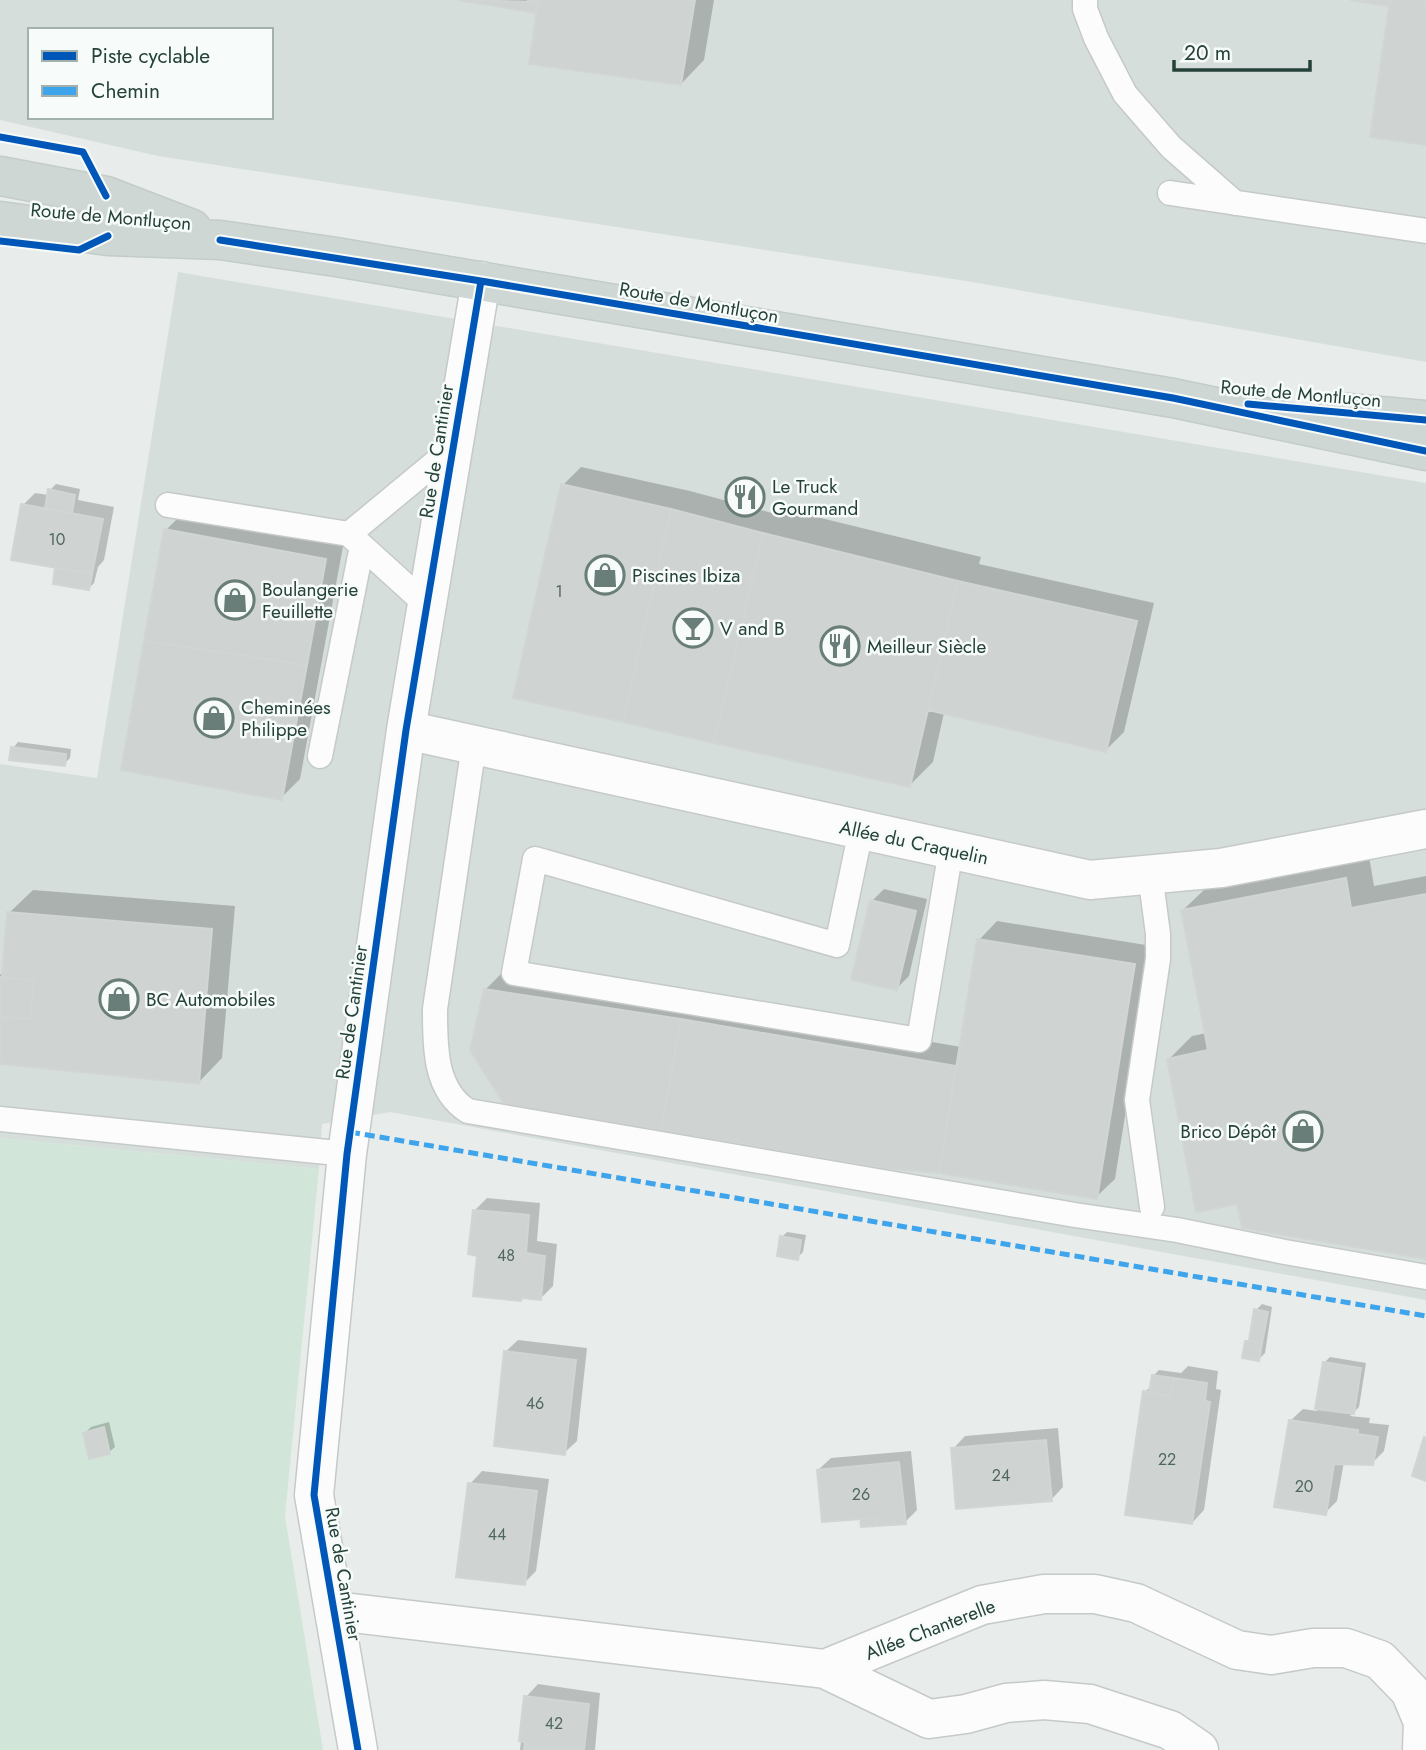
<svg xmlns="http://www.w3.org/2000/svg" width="1426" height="1750" font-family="Jost,sans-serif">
<rect width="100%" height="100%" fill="#e8edeb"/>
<path fill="#d6dedb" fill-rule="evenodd" d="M0 0H1426V362L972 282 158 156 0 120ZM30 30H271V117H30Z
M178 272 1426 483V1300L390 1112 322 1124 319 1169 0 1138V764L97 778Z"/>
<path fill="#d1e6d8" d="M0 1138 319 1169 285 1516 323 1750H0Z"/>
<path fill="#0003" d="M466 0H714L704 60 681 84 538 11Z
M581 467 690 491 783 516 788 510 981 557 979 564 1154 603 1124 732 1106 750 944 713 933 762 910 785 563 485Z
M56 484 80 489 78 500 114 507 104 560 98 567 94 583 89 588 57 566 23 505 35 493 49 495 50 490Z
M184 512 344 541 300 779 281 798 166 530Z
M18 742 71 749 70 758 64 764 13 748Z
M1369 856 1374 886 1426 876V1257L1238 1202 1169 1059 1192 1036 1207 1033 1183 910 1207 887Z
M884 889 927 899 909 976 897 988 872 901Z
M33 890 235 906 222 1058 199 1082 0 1062V975L4 971 9 913Z
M997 921 1152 946 1115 1179 1096 1197 939 1172 485 990 503 972 700 1002 961 1047 979 940Z
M487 1198 540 1203 537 1241 557 1244 553 1286 541 1298 479 1254 474 1211Z
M787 1232 806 1235 803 1252 797 1258 782 1237Z
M1262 1304 1272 1307 1265 1353 1259 1359 1247 1341 1252 1336 1256 1310Z
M518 1340 587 1348 577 1441 564 1453 505 1352Z
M1330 1357 1366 1363 1359 1407 1350 1416 1370 1418 1369 1423 1389 1425 1384 1451 1372 1463 1344 1462 1337 1501 1325 1513 1290 1421 1303 1409 1317 1411 1325 1362Z
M1188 1366 1218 1371 1216 1389 1221 1390 1204 1510 1192 1523 1145 1392 1152 1385 1153 1376 1159 1370 1181 1373Z
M109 1422 115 1447 109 1452 85 1433 91 1427Z
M1058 1428 1063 1487 1051 1500 953 1449 965 1436Z
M911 1451 917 1510 905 1522 862 1520 818 1470 831 1458Z
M482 1471 549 1479 536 1571 524 1583 470 1484Z
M538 1684 600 1693 595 1750H520L526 1697Z"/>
<path fill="#cfd4d2" stroke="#d1d6d4" stroke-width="2" d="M458 0 538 2 537 13Z
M527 0H695L681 85 529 64 538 2Z
M1350 0H1390L1389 6Z
M1390 0H1426V145L1370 137Z
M561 484 671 509 623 722 513 698Z
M48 489 75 495 72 513 45 509Z
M21 504 103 519 92 574 11 560Z
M671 509 763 533 714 743 623 722Z
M164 529 326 559 307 665 144 641Z
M763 533 958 581 910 787 714 743Z
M55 567 92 574 89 590 53 584Z
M958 581 1137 621 1106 752 928 710Z
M144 641 307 665 282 800 121 770Z
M11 747 66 754 65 766 9 760Z
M1346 878 1351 908 1426 894V1259L1242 1228 1237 1204 1196 1212 1167 1059 1208 1050 1181 910Z
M870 900 916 911 897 990 851 980Z
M7 912 212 929 199 1084 0 1064V1017L30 1019 34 980 2 977Z
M977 939 1135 964 1097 1199 939 1173Z
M0 977 34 980 30 1019 0 1017Z
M484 989 681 1019 661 1131 505 1105 470 1050Z
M681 1019 956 1066 939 1173 884 1168 661 1131Z
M473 1210 529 1215 526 1253 545 1256 541 1300 522 1298 521 1301 473 1296 477 1256 468 1254Z
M780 1236 801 1240 798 1260 777 1256Z
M1254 1309 1268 1312 1262 1343 1249 1341Z
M1245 1341 1262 1343 1259 1361 1242 1358Z
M504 1351 576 1360 565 1455 494 1446Z
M1323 1362 1361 1368 1354 1414 1315 1409Z
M1152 1375 1174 1378 1171 1396 1149 1393Z
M1174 1378 1207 1383 1205 1401 1210 1402 1192 1524 1125 1515 1143 1391 1171 1396Z
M1289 1420 1358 1430V1434L1378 1437 1373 1465 1334 1464 1326 1515 1274 1507Z
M104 1427 110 1454 89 1459 83 1433Z
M1424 1437 1426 1438V1481L1412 1476Z
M1046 1440 1052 1501 956 1509 951 1448Z
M899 1462 906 1524 876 1526V1518L822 1522 817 1470Z
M468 1483 537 1491 525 1585 456 1577Z
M876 1518V1526L861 1527 860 1519Z
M524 1696 589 1704 584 1750H524L525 1742 519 1741Z"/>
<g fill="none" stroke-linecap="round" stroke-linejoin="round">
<g stroke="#c5cac8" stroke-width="27">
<path id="service" d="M1085 0V9L1096 38 1125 94 1171 147 1235 203
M1170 193 1426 231
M168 505 349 534 453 448
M352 537 427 605
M474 745 435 1009C435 1045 434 1090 468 1111L1075 1215 1177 1230 1285 1252 1426 1277
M320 756 362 546
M861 830 837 945 535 859 514 973 919 1040 951 850
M1150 874 1158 934V959L1137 1100 1152 1207
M0 1119 347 1154"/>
</g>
<g stroke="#c5cac8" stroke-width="41">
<path id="minor" d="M406 730 1090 880 1221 868 1426 829
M335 1611 825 1669 929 1719 966 1714 1006 1703 1044 1700 1090 1704 1170 1730 1199 1750
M825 1669 982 1605 1044 1594H1095L1136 1603 1237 1650 1271 1655 1313 1648H1346L1380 1660 1410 1691 1423 1722 1422 1750
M358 1750 314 1495 347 1154 406 730 481 281"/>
</g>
<g stroke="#c3ccc9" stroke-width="41">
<path id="primary" d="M0 176 106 196 192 229
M0 221 108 236 220 240 336 257 1173 398 1426 451
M1337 412 1426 420"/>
</g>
<use href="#service" stroke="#fcfcfc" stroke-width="24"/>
<use href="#minor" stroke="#fcfcfc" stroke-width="38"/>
<use href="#primary" stroke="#cfd7d5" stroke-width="38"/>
<path stroke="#3ea4ec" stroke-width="5" stroke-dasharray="10 5" stroke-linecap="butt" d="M350 1132 1426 1316"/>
<g stroke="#f7fbf9" stroke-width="11">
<path id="cycleway" d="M0 137 83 152 106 196
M220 240 481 281 1173 398 1426 451
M0 241 79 250 108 236
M1248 404 1426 420
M358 1750 314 1495 347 1154 406 730 481 281"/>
</g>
<use href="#cycleway" stroke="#0057b8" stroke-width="7"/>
</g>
<defs>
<g id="restaurant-ring" transform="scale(2.0125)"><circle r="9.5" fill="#f7fbf9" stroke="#697e78" stroke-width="1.5"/><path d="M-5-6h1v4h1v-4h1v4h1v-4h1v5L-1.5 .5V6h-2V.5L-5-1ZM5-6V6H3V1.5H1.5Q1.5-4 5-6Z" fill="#697e78"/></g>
<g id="shop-ring" transform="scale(2.0125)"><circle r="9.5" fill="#f7fbf9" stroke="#697e78" stroke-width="1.5"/><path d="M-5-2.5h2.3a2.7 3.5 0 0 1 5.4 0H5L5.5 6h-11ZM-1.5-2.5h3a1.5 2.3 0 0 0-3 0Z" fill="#697e78"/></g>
<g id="bar-ring" transform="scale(2.0125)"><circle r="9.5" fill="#f7fbf9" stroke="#697e78" stroke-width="1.5"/><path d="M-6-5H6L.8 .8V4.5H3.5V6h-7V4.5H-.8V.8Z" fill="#697e78"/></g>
</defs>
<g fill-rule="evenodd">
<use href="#restaurant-ring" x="745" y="497"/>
<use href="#shop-ring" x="605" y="575"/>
<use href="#shop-ring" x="235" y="600"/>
<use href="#bar-ring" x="693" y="628"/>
<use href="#restaurant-ring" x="840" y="646"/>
<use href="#shop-ring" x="214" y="718"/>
<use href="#shop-ring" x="119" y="999"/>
<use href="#shop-ring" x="1303" y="1131"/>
</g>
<g text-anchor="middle" stroke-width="5" stroke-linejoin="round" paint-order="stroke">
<g font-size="16" fill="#506761">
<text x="57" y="545">10</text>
<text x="559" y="597">1</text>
<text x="506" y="1261">48</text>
<text x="535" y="1409">46</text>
<text x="1167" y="1465">22</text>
<text x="1001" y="1481">24</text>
<text x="1304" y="1492">20</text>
<text x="861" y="1500">26</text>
<text x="497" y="1540">44</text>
<text x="554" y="1729">42</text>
</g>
<g font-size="19" fill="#24423a" stroke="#f7fbf9">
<text transform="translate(111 216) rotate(5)" y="7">Route de Montluçon</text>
<text transform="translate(699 302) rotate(10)" y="7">Route de Montluçon</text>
<text transform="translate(1301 393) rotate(5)" y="7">Route de Montluçon</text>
<text transform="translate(436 451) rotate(-81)" y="7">Rue de Cantinier</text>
<text transform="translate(914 842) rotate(12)" y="7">Allée du Craquelin</text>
<text transform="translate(351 1012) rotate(-82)" y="7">Rue de Cantinier</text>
<text transform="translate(344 1574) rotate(80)" y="7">Rue de Cantinier</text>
<text transform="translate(930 1629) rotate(-21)" y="7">Allée Chanterelle</text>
</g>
<g font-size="19" fill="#24423a" stroke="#f7fbf9" text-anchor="start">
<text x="772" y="493">Le Truck<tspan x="772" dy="22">Gourmand</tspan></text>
<text x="632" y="582">Piscines Ibiza</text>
<text x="262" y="596">Boulangerie<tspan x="262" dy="22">Feuillette</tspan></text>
<text x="720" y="635">V and B</text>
<text x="867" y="653">Meilleur Siècle</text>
<text x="241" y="714">Cheminées<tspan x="241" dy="22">Philippe</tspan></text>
<text x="146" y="1006">BC Automobiles</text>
<text x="1276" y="1138" text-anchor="end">Brico Dépôt</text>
</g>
</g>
<rect x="28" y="28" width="245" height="91" fill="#f7fbf9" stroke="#a3b1ad" stroke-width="2"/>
<rect x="42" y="51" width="35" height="10" fill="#0057b8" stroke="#a3b1ad" stroke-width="2"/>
<text x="91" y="63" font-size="21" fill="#24423a">Piste cyclable</text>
<rect x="42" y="86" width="35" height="10" fill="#3ea4ec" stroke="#a3b1ad" stroke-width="2"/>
<text x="91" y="98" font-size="21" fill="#24423a">Chemin</text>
<path d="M1174 60v10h136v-10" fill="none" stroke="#24423a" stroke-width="3.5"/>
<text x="1184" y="60" font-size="21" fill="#24423a" stroke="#f7fbf9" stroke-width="5" paint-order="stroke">20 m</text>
</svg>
